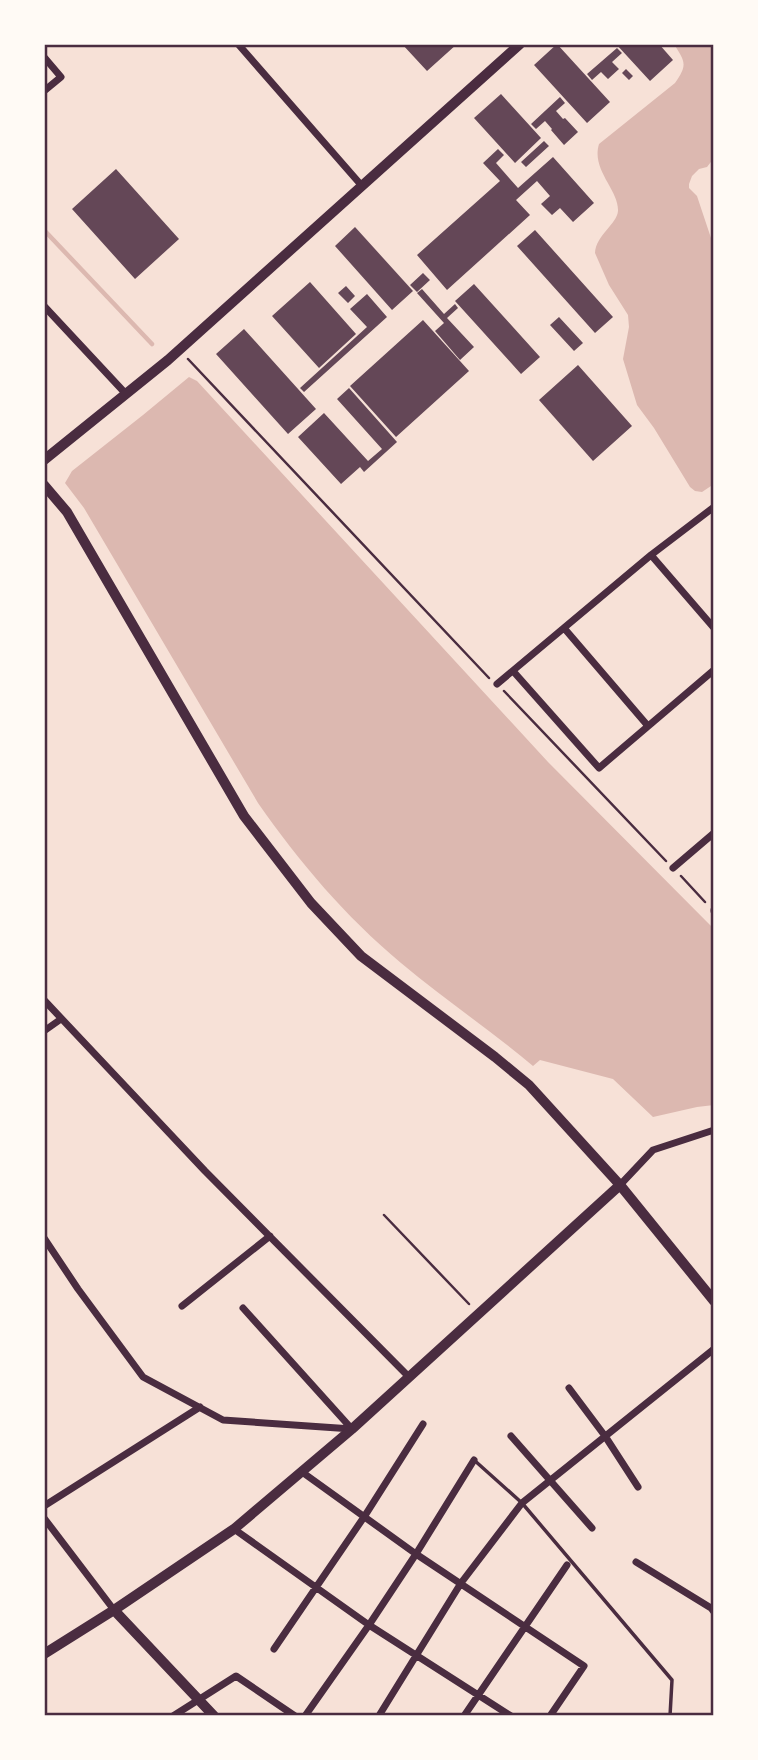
<svg xmlns="http://www.w3.org/2000/svg" width="758" height="1760" font-family="Cabin,sans-serif">
<rect width="100%" height="100%" fill="#f7e1d7"/>
<path fill="#dcb8b0" d="M674 44H714V158L707 167 699 169 692 176 689 184V188L697 196 714 247V484L702 492 695 491 690 487 654 428 637 405 623 359 629 327 628 315 609 285 595 253C596 235 617 224 618 211 619 190 591 170 599 144L675 83C688 64 685 62 674 44Z
M189 377 197 381 548 762 714 929V1105L697 1107 653 1117 613 1079 540 1060 533 1066C490 1030 444 999 401 963 345 916 300 863 258 803L84 508 65 483 72 471 143 415Z"/>
<g fill="none" stroke-linecap="round" stroke-linejoin="round">
<path stroke="#dcb8b0" stroke-width="4.5" d="M44 230 152 344"/>
</g>
<path fill="#644757" d="M402 44H457L427 71Z
M557 44 610 102 587 123 534 65Z
M616 44H659L673 60 650 81Z
M617 48 622 53 612 62 619 69 608 79 601 72 592 80 587 74Z
M626 69 633 76 629 80 622 73Z
M501 94 541 138 515 163 474 118Z
M560 97 565 103 556 111 563 119 565 118 578 132 564 145 551 130 552 129 545 121 536 129 531 124Z
M544 141 549 146 526 167 521 162Z
M498 149 504 155 496 163 518 188 553 157 594 203 573 222 560 208 552 215 541 204 550 196 537 181 516 200 530 215 447 290 417 255 500 181 483 163Z
M116 169 179 239 135 279 72 209Z
M355 227 413 291 392 310 335 246Z
M535 230 613 317 595 333 517 246Z
M423 273 430 280 417 292 410 285Z
M310 282 356 334 319 368 272 316Z
M474 284 540 357 521 374 455 301Z
M346 286 355 296 348 303 338 293Z
M422 289 444 314 455 304 458 308 447 318 474 347 460 360 435 331 444 323 417 293Z
M367 294 387 317 304 392 300 388 367 327 350 309Z
M559 317 583 343 574 351 550 325Z
M423 320 469 371 396 437 350 386Z
M244 329 316 409 288 434 216 354Z
M578 365 632 426 593 461 539 400Z
M349 388 397 442 364 472 360 467 341 484 298 437 324 413 368 461 382 449 337 399Z"/>
<g fill="none" stroke-linecap="round" stroke-linejoin="round">
<path stroke="#4a2c40" stroke-width="2.5" d="M188 359 489 678
M504 691 666 861
M681 876 705 902
M384 1215 469 1304"/>
<path stroke="#4a2c40" stroke-width="3.5" d="M474 1460 522 1503 672 1680 670 1716"/>
<path stroke="#4a2c40" stroke-width="7" d="M238 44 362 186
M44 57 61 77 44 91
M44 306 126 394
M651 555 714 628
M564 628 648 726
M513 671 599 768 714 670
M497 684 651 555 714 507
M673 868 714 833
M714 911V910
M44 1000 205 1171 409 1377
M44 1031 61 1019
M620 1185 653 1150 714 1130
M44 1238 78 1289 143 1377 223 1420 352 1429
M182 1306 270 1236
M243 1308 351 1428
M569 1388 605 1436 638 1487
M511 1436 592 1528
M302 1472 416 1554 584 1666 550 1716
M44 1506 200 1407
M44 1518 114 1610
M234 1529 369 1625 511 1716
M636 1562 711 1608 714 1612
M274 1649 364 1517 423 1424
M380 1714 461 1583 522 1503 714 1349
M173 1716 236 1676 295 1716
M305 1716 369 1625 416 1554 474 1460
M464 1716 567 1565"/>
<path stroke="#4a2c40" stroke-width="10" d="M44 460 168 360 520 44
M44 485 67 512 244 816 311 903 361 956 495 1057 529 1085 620 1185 714 1301
M114 1610 214 1716
M44 1654 114 1610 234 1529 352 1429 620 1185"/>
</g>
<rect width="758" height="1760" fill="none" stroke="#fffaf5" stroke-width="91"/>
<rect x="46" y="46" width="666" height="1668" fill="none" stroke="#4a2c40" stroke-width="2.5"/>
</svg>
